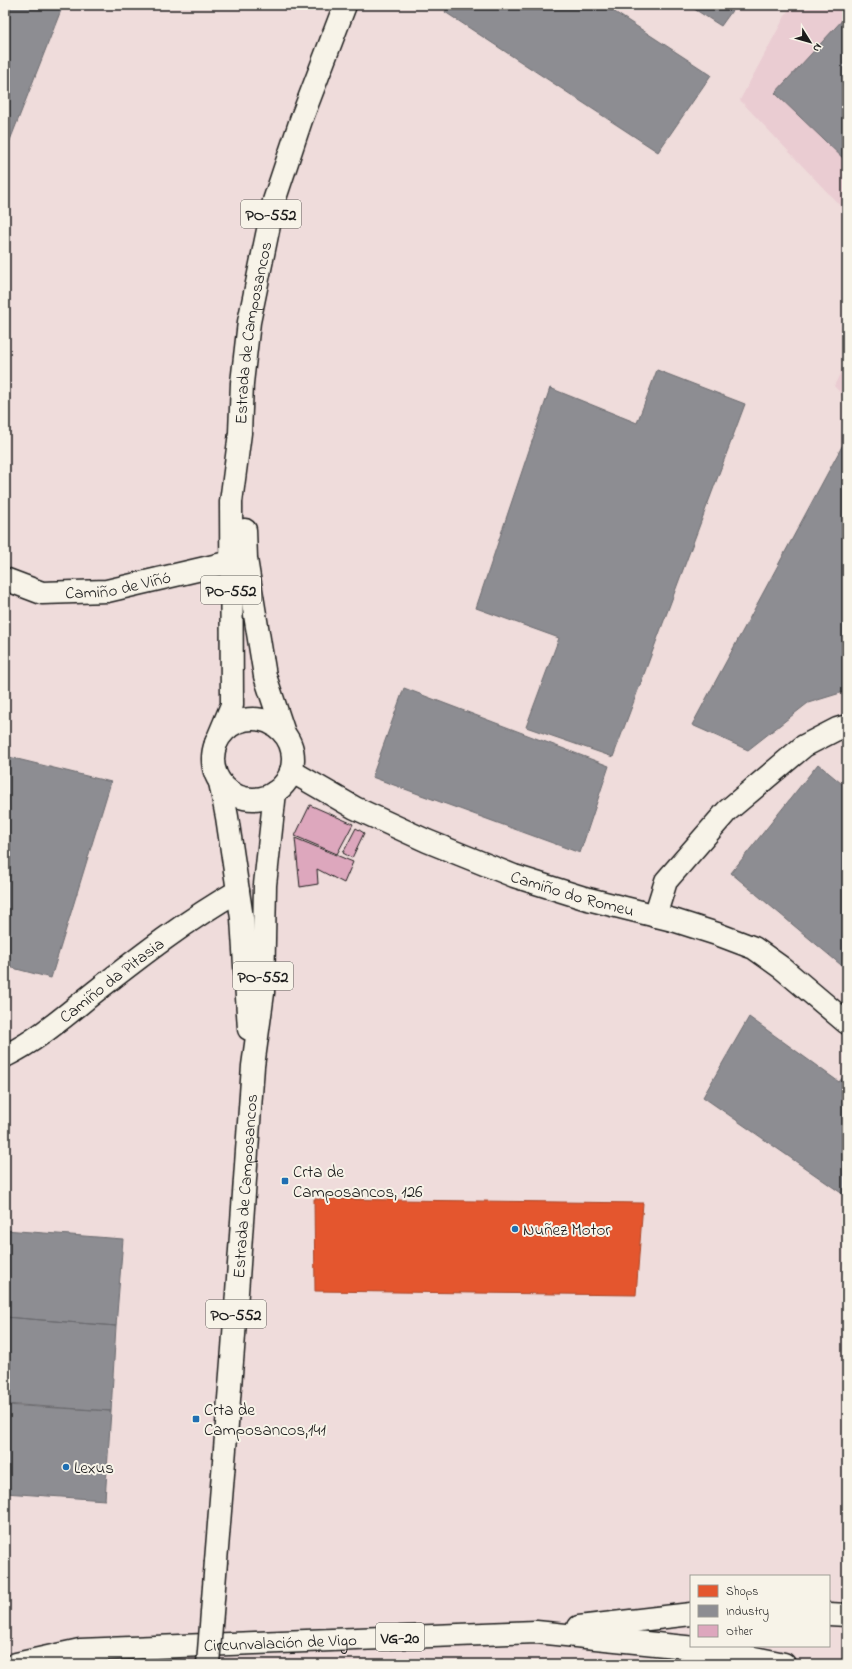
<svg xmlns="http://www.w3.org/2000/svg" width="852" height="1669" font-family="'Indie Flower',sans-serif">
<rect width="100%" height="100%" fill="#efdcdb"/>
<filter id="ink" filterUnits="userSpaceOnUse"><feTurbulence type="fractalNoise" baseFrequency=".025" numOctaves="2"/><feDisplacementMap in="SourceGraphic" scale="8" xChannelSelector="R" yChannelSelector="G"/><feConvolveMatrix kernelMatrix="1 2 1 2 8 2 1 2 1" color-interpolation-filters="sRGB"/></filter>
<g filter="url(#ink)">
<path fill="#eaccd2" d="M791 5H847V213L740 100Z
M847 359V400L834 386Z"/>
<path fill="#e4572e" stroke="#a84529" d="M314 1199 643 1203 636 1295 315 1291Z"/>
<path fill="#8d8d92" stroke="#6b6b6f" d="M5 5H63L5 153Z
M449 5H604L711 75 658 152 445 12Z
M688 5H736L721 26Z
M847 15V162L775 93Z
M657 370 745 404 613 757 526 727 559 638 476 608 550 388 637 423Z
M847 437V691L808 703 748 750 692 725Z
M404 688 609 766 580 853 372 777Z
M5 756 111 782 51 978 5 966Z
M818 764 847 788V970L731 873Z
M749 1017 839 1082 847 1072V1197L703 1097Z
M5 1230 123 1239 116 1326 5 1317Z
M5 1317 116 1326 111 1411 5 1404Z
M5 1405 111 1411 105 1500 5 1493Z"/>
<path fill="#dda7bd" stroke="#1c1c1c" d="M310 805 353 824 337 854 295 836Z
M356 828 364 833 352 858 343 853Z
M295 838 353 862 344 883 317 869 318 884 300 887Z"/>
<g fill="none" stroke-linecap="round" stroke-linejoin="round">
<g stroke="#1c1c1c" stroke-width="25">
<g id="minor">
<path id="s1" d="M5 579 42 593 107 591 231 562"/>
<path id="s2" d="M291 771 355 808 427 841 514 876 584 898 673 920 717 934 754 948 782 968 847 1023"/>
<path d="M655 916 666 881 727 811 804 746 837 729 847 726"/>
<path id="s3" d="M5 1056C38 1040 67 1014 96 991 142 955 187 920 238 891"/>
</g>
</g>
<g stroke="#1c1c1c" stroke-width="25">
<g id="major">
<path d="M245 530 246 559 265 676 284 733"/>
<circle cx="253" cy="759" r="40"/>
<path id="s4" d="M216 743 232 705 231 502 240 433 242 383 249 322 274 201 301 120 345 5"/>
<path d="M220 782 227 817 242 918 249 1029"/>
<path id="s5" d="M216 1561 233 1349 253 1066 263 993 265 885 275 792"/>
</g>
</g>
<g stroke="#1c1c1c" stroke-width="25">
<g id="highway">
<path d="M829 1614 847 1615"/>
<path d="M579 1627 691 1614"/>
<path id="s6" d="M16 1664 80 1650 536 1632 715 1650 784 1664"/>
</g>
</g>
<use href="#minor" stroke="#f7f3e8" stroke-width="22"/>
<use href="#major" stroke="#f7f3e8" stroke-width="22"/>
<use href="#highway" stroke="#f7f3e8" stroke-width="22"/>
<g stroke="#1c1c1c" stroke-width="25" stroke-linecap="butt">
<path id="major-bridge" d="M208 1664 216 1561"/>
</g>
<use href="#major-bridge" stroke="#f7f3e8" stroke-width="22"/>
</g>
</g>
<g fill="#1f6fb2" stroke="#f7f3e8" stroke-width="1.5">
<rect x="281" y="1177" width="8" height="8" rx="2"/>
<circle cx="515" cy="1229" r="4"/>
<rect x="192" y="1415" width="8" height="8" rx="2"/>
<circle cx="66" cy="1467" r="4"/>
</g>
<g text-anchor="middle" stroke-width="4" stroke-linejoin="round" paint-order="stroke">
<g fill="#f7f3e8" stroke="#5e5c59" stroke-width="1">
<rect x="241" y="200" width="60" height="28" rx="3"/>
<rect x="201" y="576" width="60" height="28" rx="3"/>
<rect x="233" y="962" width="60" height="28" rx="3"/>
<rect x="206" y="1300" width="60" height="28" rx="3"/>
<rect x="376" y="1623" width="48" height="28" rx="3"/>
</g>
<g font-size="16" font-weight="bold" fill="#1c1c1c">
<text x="271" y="220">PO-552</text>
<text x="231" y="596">PO-552</text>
<text x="263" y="982">PO-552</text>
<text x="236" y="1320">PO-552</text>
<text x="400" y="1643">VG-20</text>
</g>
<g font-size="17" fill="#1c1c1c" stroke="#f7f3e8">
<text dy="6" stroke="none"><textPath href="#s4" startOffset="415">Estrada de Camposancos</textPath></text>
<text dy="6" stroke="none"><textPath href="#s1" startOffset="116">Camiño de Viñó</textPath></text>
<text dy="6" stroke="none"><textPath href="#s2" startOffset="308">Camiño do Romeu</textPath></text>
<text dy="6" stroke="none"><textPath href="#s3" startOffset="131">Camiño da Pitasia</textPath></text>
<text dy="6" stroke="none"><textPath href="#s5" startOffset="376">Estrada de Camposancos</textPath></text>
<text dy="6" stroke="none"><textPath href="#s6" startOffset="266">Circunvalación de Vigo</textPath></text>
</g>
<g font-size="17" fill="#1c1c1c" stroke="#f7f3e8" text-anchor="start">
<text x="293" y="1177">Crta de<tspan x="293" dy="20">Camposancos, 126</tspan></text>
<text x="523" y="1235">Nuñez Motor</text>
<text x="204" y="1415">Crta de<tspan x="204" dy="20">Camposancos,141</tspan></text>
<text x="74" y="1473">Lexus</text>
</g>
</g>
<rect width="852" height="1669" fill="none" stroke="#f7f3e8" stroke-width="20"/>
<rect x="10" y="10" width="832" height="1649" fill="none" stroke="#1c1c1c" stroke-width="1.5" filter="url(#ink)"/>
<rect x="690" y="1575" width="140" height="72" fill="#f7f3e8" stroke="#9f9d96"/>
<rect x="698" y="1585" width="20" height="12" fill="#e4572e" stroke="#9f9d96"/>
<text x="726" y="1595" font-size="12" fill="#1c1c1c">Shops</text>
<rect x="698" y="1605" width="20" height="12" fill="#8d8d92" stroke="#9f9d96"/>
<text x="726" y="1615" font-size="12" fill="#1c1c1c">Industry</text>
<rect x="698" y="1625" width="20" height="12" fill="#dda7bd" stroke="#9f9d96"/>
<text x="726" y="1635" font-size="12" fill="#1c1c1c">Other</text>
<g transform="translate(810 42) rotate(127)" stroke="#f7f3e8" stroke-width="3" paint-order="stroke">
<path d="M0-3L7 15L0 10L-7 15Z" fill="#1c1c1c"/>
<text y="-6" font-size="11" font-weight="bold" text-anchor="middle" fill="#1c1c1c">N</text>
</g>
</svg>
